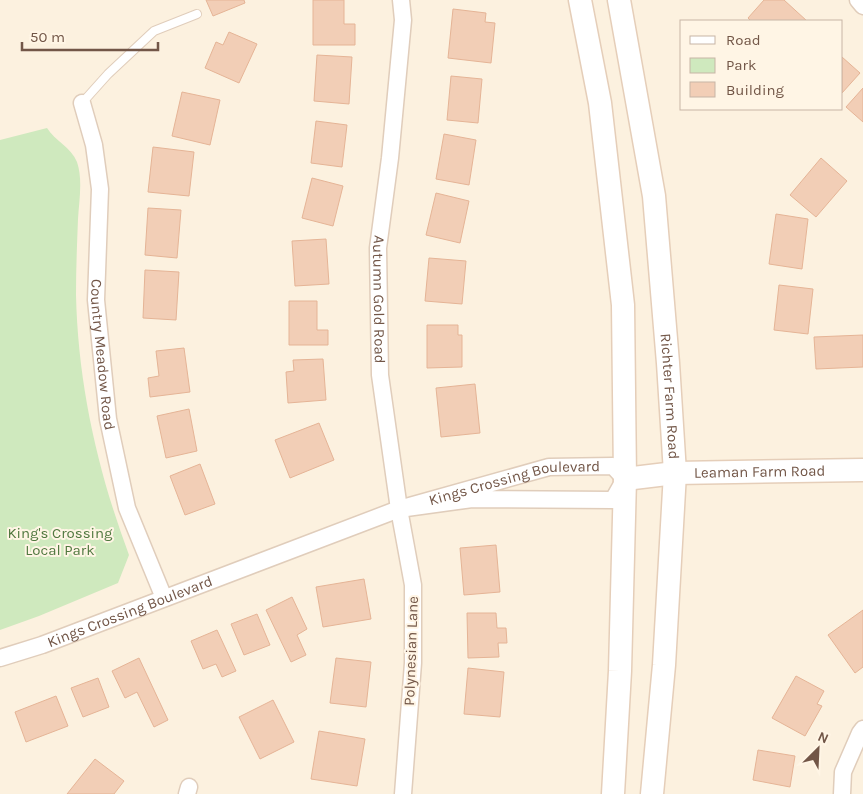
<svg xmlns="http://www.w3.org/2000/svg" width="863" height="794" font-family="Karla,sans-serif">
<rect width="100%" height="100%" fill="#fcf1df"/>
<path fill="#cfe9be" d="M47 128C55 141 71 147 77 162 83 179 79 202 78 219 77 244 76 270 76 295 78 385 98 472 129 555L118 583 39 616 0 630V140Z"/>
<path fill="#f2ceb6" stroke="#e5b496" d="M206 0H244L245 3 213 16Z
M313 0H344V24H355V45H313Z
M764 0H784L807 21H751L748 18Z
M453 9 486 13 485 22 495 23 491 63 448 58Z
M229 32 257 44 239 83 205 68 216 42 223 45Z
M317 55 352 57 349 104 314 101Z
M842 57 860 73 842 93Z
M451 76 482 79 478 123 447 120Z
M863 88V122L846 107Z
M182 92 220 100 210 145 172 136Z
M316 121 347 125 342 167 311 163Z
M444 134 476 140 469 185 436 179Z
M153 147 194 152 189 196 148 192Z
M821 158 847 181 816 217 790 195Z
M312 178 343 186 333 226 302 218Z
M436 193 469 201 460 243 426 235Z
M148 208 181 210 177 258 145 255Z
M776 214 808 219 802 269 769 264Z
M326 239 329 284 295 286 292 241Z
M429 258 466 261 462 304 425 301Z
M145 270 179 272 176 320 143 318Z
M779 285 813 289 808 334 774 330Z
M289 301H317V330H328V345H289Z
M427 325H458V335H462V367L427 368Z
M863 335V367L816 369 814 337Z
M184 348 190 392 150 397 148 378 159 376 156 351Z
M323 359 326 400 288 403 286 372 294 371 293 360Z
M475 384 480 433 441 437 436 388Z
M189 409 197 451 166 458 157 416Z
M319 423 334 460 290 478 275 440Z
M200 464 215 504 185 515 170 476Z
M496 545 500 592 464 595 460 548Z
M364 579 371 619 323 627 316 587Z
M292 597 307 629 297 635 306 655 291 662 266 610Z
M863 610V667L855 673 828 635Z
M467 613H496L497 628H506L507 643H498L499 657 468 658Z
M257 614 270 645 244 655 231 624Z
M217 630 236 671 222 677 216 664 203 669 191 641Z
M139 658 168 720 154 727 137 692 125 698 112 671Z
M336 658 371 662 366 707 330 703Z
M468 668 504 672 500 717 464 714Z
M796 676 824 691 817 704 822 706 805 736 772 718Z
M98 678 109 707 83 717 71 688Z
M56 696 68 726 26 742 15 712Z
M273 700 294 742 260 759 239 717Z
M319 731 365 739 357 786 311 779Z
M758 750 795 756 790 787 753 780Z
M95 759 124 781 114 794H67Z"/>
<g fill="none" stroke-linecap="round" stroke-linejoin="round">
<g stroke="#e0cdbb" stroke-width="10">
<path id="lane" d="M82 103 108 74 154 31 197 14"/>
</g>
<g stroke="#e0cdbb" stroke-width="19">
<g id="street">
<path id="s1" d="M401 0 403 20 390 158 378 248 380 375 399 509 413 585V663L403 794"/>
<path d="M858 0 863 6"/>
<path id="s2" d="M82 103 94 145 100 189 96 300 108 419 127 508 164 598"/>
<path id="s3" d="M0 658 42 645 399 509 549 467 613 466 625 479 613 500 472 499 399 509"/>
<path d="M187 794 189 787"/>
<path d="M842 794 843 772 860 733 863 729"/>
</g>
</g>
<g stroke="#e5ceb9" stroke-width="25">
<g id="secondary">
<path d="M580 0 600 103 623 305 625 479 620 671 613 794"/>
<path id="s4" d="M619 0 654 196 668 363 675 473 664 665 652 794"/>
<path id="s5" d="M625 479 675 473 863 470"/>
</g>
</g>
<use href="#lane" stroke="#fff" stroke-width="8"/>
<use href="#street" stroke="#fff" stroke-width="16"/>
<use href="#secondary" stroke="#fff" stroke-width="22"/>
</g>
<g text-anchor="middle" stroke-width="4" stroke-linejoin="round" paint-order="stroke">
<g font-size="15" fill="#725647" stroke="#fff5e5">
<text dy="5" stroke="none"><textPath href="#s1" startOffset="301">Autumn Gold Road</textPath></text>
<text dy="5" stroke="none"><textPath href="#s2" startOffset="254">Country Meadow Road</textPath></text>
<text dy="5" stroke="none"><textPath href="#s4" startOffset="400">Richter Farm Road</textPath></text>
<text dy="5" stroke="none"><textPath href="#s5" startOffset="135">Leaman Farm Road</textPath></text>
<text dy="5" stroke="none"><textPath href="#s3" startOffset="545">Kings Crossing Boulevard</textPath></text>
<text dy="5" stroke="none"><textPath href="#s3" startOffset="138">Kings Crossing Boulevard</textPath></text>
<text transform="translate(411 651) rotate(-88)" y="5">Polynesian Lane</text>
</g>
<g font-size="15" fill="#50783f" stroke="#fff5e5">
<text x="60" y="538">King's Crossing<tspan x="60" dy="17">Local Park</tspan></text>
</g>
</g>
<rect x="680" y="20" width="162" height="90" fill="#fff5e5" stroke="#c7b5a6"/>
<rect x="690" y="36" width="25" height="8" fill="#ffffff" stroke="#c7b5a6"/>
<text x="726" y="45" font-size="15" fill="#725647">Road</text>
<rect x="690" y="58" width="25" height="15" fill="#cfe9be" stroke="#c7b5a6"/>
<text x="726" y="70" font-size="15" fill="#725647">Park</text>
<rect x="690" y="82" width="25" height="15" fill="#f2ceb6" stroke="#c7b5a6"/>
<text x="726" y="95" font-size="15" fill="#725647">Building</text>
<g transform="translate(818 749) rotate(24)" stroke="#fff5e5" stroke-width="4" paint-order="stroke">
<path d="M0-4L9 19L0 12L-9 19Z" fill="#725647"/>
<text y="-8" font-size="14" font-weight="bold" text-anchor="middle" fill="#725647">N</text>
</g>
<path d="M22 42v8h136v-8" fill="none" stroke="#725647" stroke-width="2.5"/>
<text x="30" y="42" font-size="15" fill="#725647" stroke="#fff5e5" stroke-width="4" paint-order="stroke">50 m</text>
</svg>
